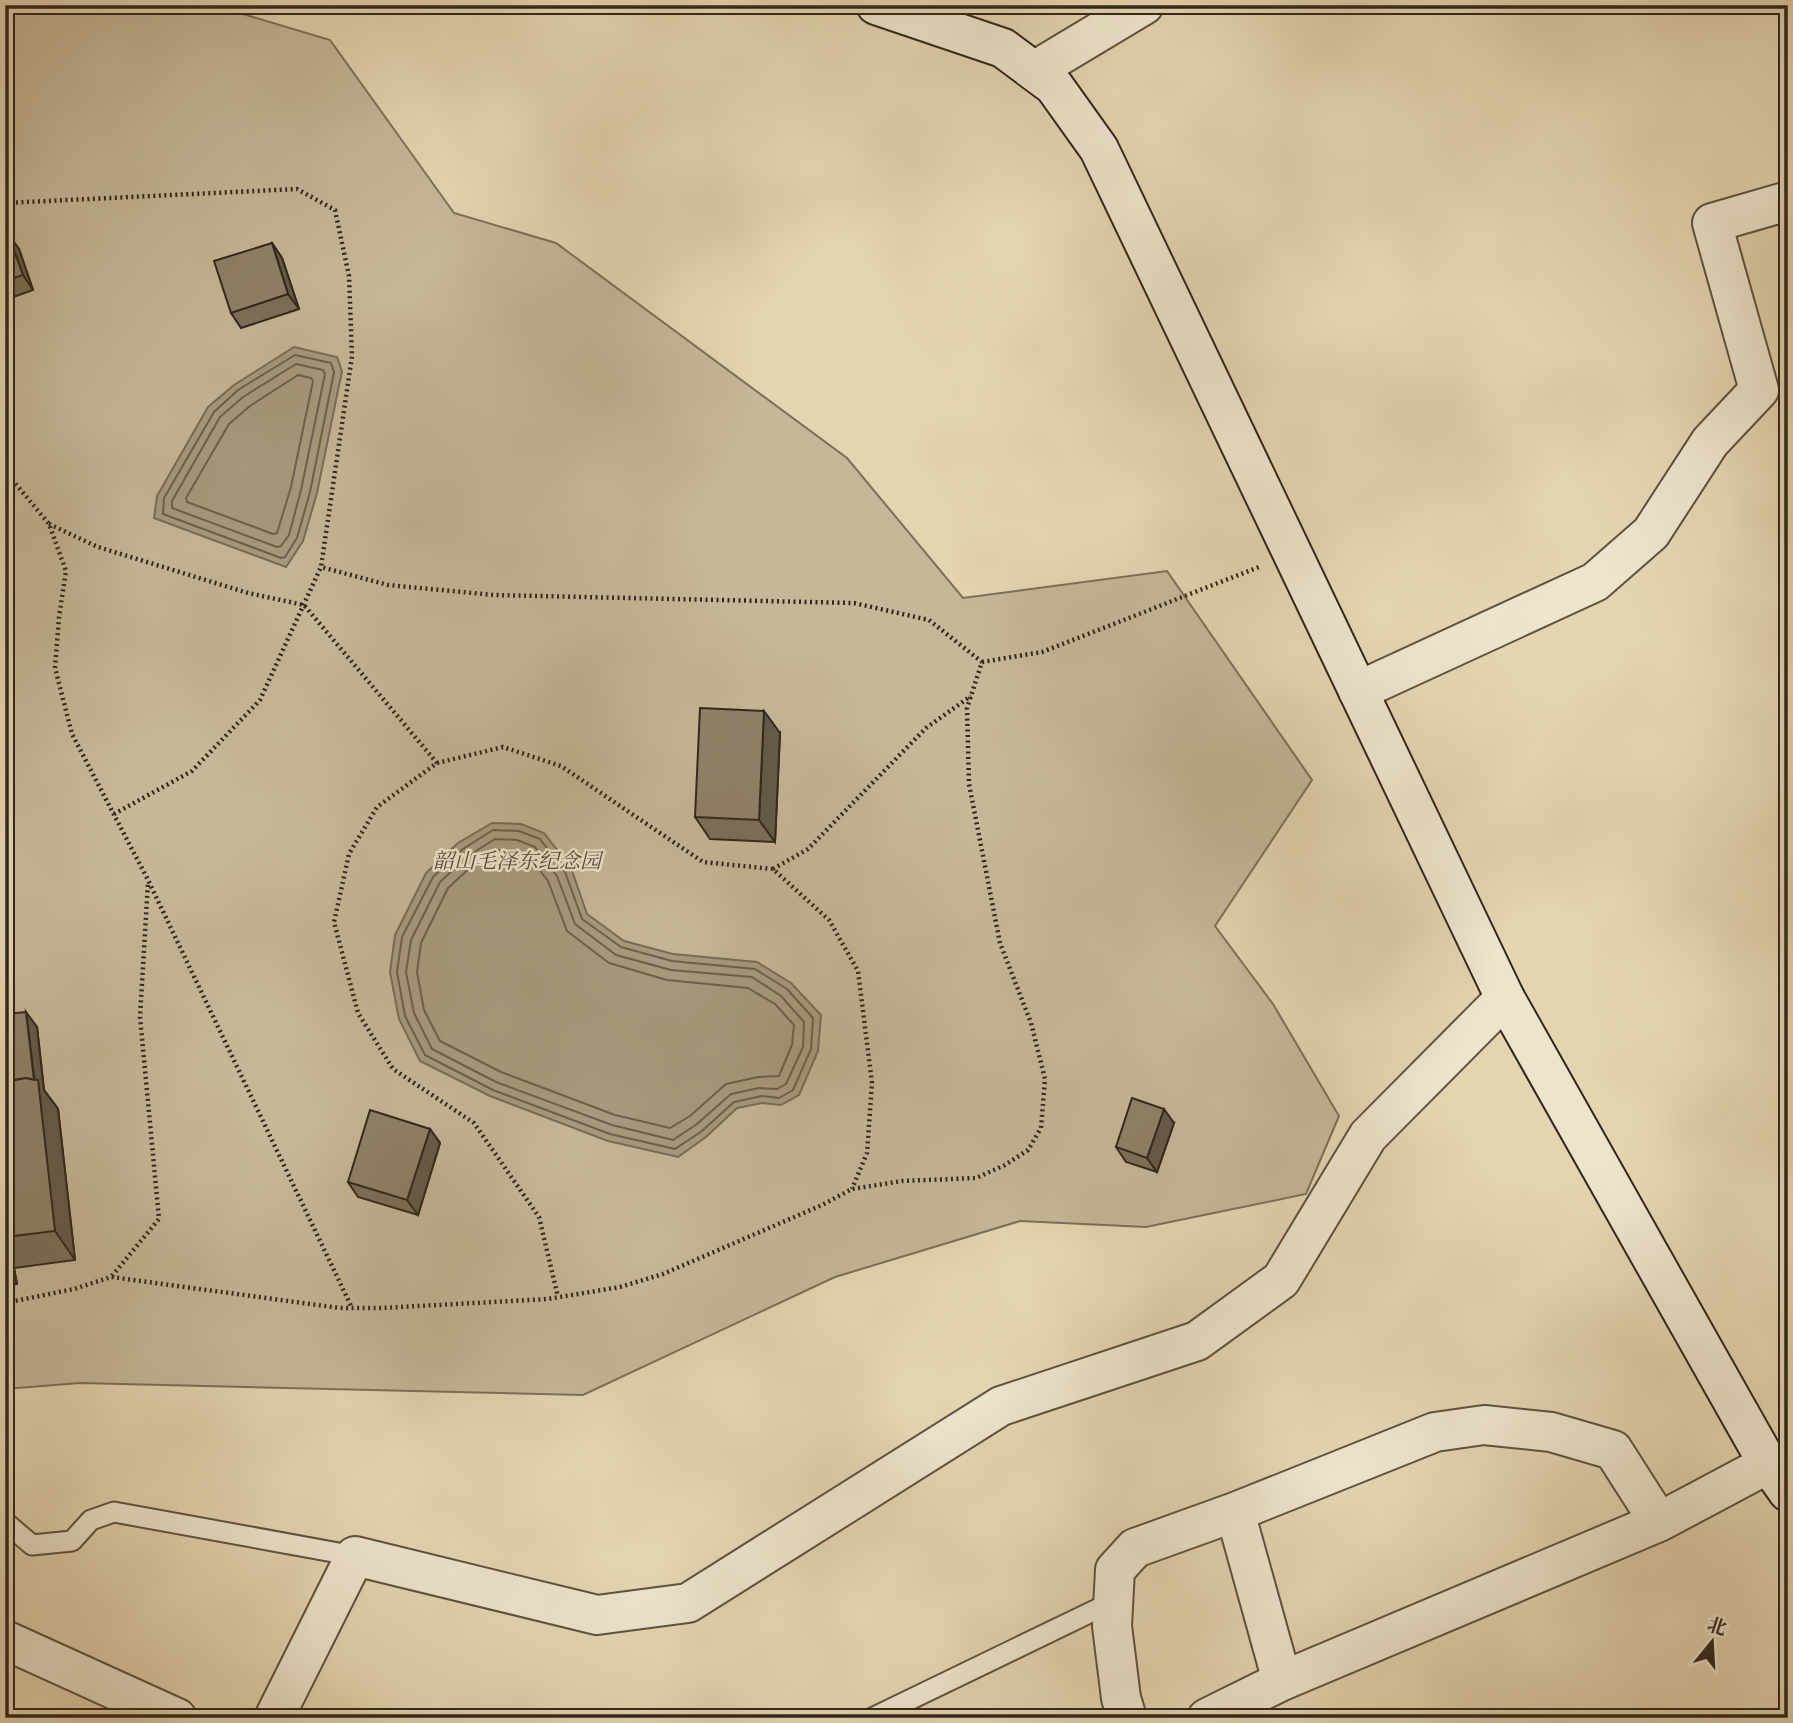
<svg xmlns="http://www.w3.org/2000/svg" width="1793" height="1723" font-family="'IM FELL French Canon','Noto Serif SC',serif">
<rect width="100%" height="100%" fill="#e4d5b1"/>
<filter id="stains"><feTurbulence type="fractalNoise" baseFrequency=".00286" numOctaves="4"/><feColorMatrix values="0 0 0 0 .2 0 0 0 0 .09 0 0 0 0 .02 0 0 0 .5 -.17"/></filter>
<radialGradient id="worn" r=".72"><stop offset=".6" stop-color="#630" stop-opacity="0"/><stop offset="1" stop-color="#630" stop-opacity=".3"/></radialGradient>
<path fill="#c6b798" stroke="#7c6f5a" stroke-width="2" d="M5 5H213L330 40 454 213 556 243 847 458 963 598 1167 571 1312 780 1215 926 1273 1004 1339 1116 1306 1194 1146 1227 1020 1221 835 1277 583 1395 80 1383 5 1389Z"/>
<path fill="#a79a7e" stroke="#786c57" stroke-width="2" d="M294 347 337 357 342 371 317 493 303 541 286 567 154 518 157 496 208 407 234 385Z
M492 823 521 824 544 833 571 868 587 914 624 941 673 954 757 962 791 983 821 1015 818 1051 799 1095 781 1105 762 1103 737 1108 706 1137 678 1157 608 1141 490 1096 420 1061 399 1019 390 972 395 935 426 873 458 843Z"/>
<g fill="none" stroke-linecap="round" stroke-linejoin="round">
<path stroke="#6c604d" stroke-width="2" d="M295 355 331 363 334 372 310 492 297 538 285 557 281 558 163 514 164 498 214 412 238 390Z
M296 364 323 370 325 374 301 490 289 535 281 546 277 547 172 508V501L220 417 243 397Z
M298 375 311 378 313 381 291 487 277 533 273 534 187 502 186 498 229 424 250 406Z
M493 830 519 831 540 839 565 872 582 919 621 947 672 961 755 969 787 989 813 1018 811 1049 793 1090 779 1098 762 1096 734 1102 702 1131 675 1149 610 1134 493 1090 425 1055 405 1016 397 972 402 937 433 877 463 849Z
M495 839 517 840 535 847 557 876 575 924 616 955 671 970 752 977 781 996 804 1022 803 1047 786 1084 777 1089 759 1088 731 1094 697 1124 673 1140 612 1125 496 1082 432 1049 414 1013 406 972 411 940 440 882 468 856Z
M497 850H515L529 856 548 881 567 931 609 963 667 980 748 988 775 1004 794 1025 792 1045 779 1076 758 1077 726 1084 690 1116 670 1128 615 1115 501 1072 440 1041 424 1010 417 972 421 943 448 888 474 864Z"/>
<g stroke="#5e5241" stroke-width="23">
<path id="service" d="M5 1522 32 1545 72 1541 91 1520 114 1512 355 1556
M872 1718 1114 1601"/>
</g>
<g stroke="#5e5241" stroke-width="42">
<path id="minor" d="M1034 71 1144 5
M1358 691 1595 582 1651 533 1710 442 1759 390 1712 223 1788 201
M5 1640 177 1718
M1282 1681 1235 1512 1435 1432 1484 1425 1551 1432 1613 1450 1659 1522
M274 1718 355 1556 597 1615 688 1603 1001 1406 1197 1341 1281 1280 1368 1136 1505 998
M1127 1718 1121 1698 1112 1626 1115 1570 1135 1548 1235 1512
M1207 1718 1282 1681 1659 1522 1768 1464"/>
</g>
<g stroke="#32271c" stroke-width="42">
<path id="secondary" d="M876 5 1003 48 1054 86 1099 149 1505 998 1768 1464 1788 1492"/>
</g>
<path stroke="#32271c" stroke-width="4.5" stroke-dasharray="2 3.5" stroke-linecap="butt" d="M5 203 297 189 335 210 349 276 352 356 321 567 260 700 192 771 114 814
M5 471 49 524 66 571 59 617 55 668 72 734 148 880 352 1308
M49 524 98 547 248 593 304 605 437 763 377 807 349 854 334 922 358 1013 393 1069 474 1123 539 1217 558 1297
M982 662 1042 652 1259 567
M437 763 503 747 561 766 703 862 773 869 829 920 858 971 872 1083 867 1153 852 1189
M773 869 808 849 926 728 971 696
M112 1276 159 1219 140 1017 148 882
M5 1303 74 1289 111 1277 340 1308H382L548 1299 620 1287 663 1274 822 1205 852 1189 902 1181 976 1178 1005 1165 1028 1150 1041 1128 1045 1079 1031 1023 1000 943 969 784 967 708 982 662 929 620 854 603 494 595 388 585 321 567"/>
<use href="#service" stroke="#ede4cc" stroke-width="19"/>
<use href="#minor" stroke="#ede4cc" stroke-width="38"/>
<use href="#secondary" stroke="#ede4cc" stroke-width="38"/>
</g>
<path fill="#7b6f5a" stroke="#32271c" stroke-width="2" d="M8 234 19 249 33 290 5 300V235Z
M272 243 282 258 299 309 241 328 231 313Z
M780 733 775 842 710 839 695 817Z
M5 1014 37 1027 44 1090 58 1109 75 1260 14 1268 17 1284 5 1286V1081H10V1080H5Z
M1174 1123 1157 1172 1126 1162 1116 1147Z
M430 1129 440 1143 418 1215 358 1197 348 1182Z"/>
<path fill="#645a4a" stroke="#32271c" stroke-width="2" d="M8 234 19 249 33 290 23 275Z
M272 243 282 258 299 309 288 294Z
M764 711 780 733 775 842 759 820Z
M26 1012 37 1027 44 1090 58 1109 75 1260 55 1231 36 1092Z
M1164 1109 1174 1123 1157 1172 1147 1158Z
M430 1129 440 1143 418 1215 407 1200Z
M5 1255 14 1268 17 1284 5 1268Z"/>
<path fill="#8f8169" stroke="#32271c" stroke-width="2" d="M8 234 23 275 5 281V235Z
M272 243 288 294 231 313 214 261Z
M700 708 764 711 759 820 695 817Z
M26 1012 34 1080 26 1078 10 1081 8 1064H5V1014Z
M26 1078 38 1080 55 1231 5 1237V1081Z
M1132 1098 1164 1109 1147 1158 1116 1147Z
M370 1110 430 1129 407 1200 348 1182Z"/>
<g text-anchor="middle" stroke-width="5" stroke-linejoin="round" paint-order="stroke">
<g font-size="21" font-style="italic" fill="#574b3b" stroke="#ede4cc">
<text x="517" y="868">韶山毛泽东纪念园</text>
</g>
</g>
<rect width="1793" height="1723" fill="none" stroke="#e4d5b1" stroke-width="28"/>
<rect x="7" y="7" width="1779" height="1709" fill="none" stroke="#32271c" stroke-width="3.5"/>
<rect x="14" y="14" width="1765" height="1695" fill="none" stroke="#32271c" stroke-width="2"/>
<g transform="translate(1712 1642) rotate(18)" stroke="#ede4cc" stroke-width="5" paint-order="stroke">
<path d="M0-5L12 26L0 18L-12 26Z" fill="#32271c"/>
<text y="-10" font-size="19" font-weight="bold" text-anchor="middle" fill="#32271c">北</text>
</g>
<rect width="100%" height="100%" filter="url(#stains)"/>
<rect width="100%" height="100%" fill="url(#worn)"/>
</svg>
